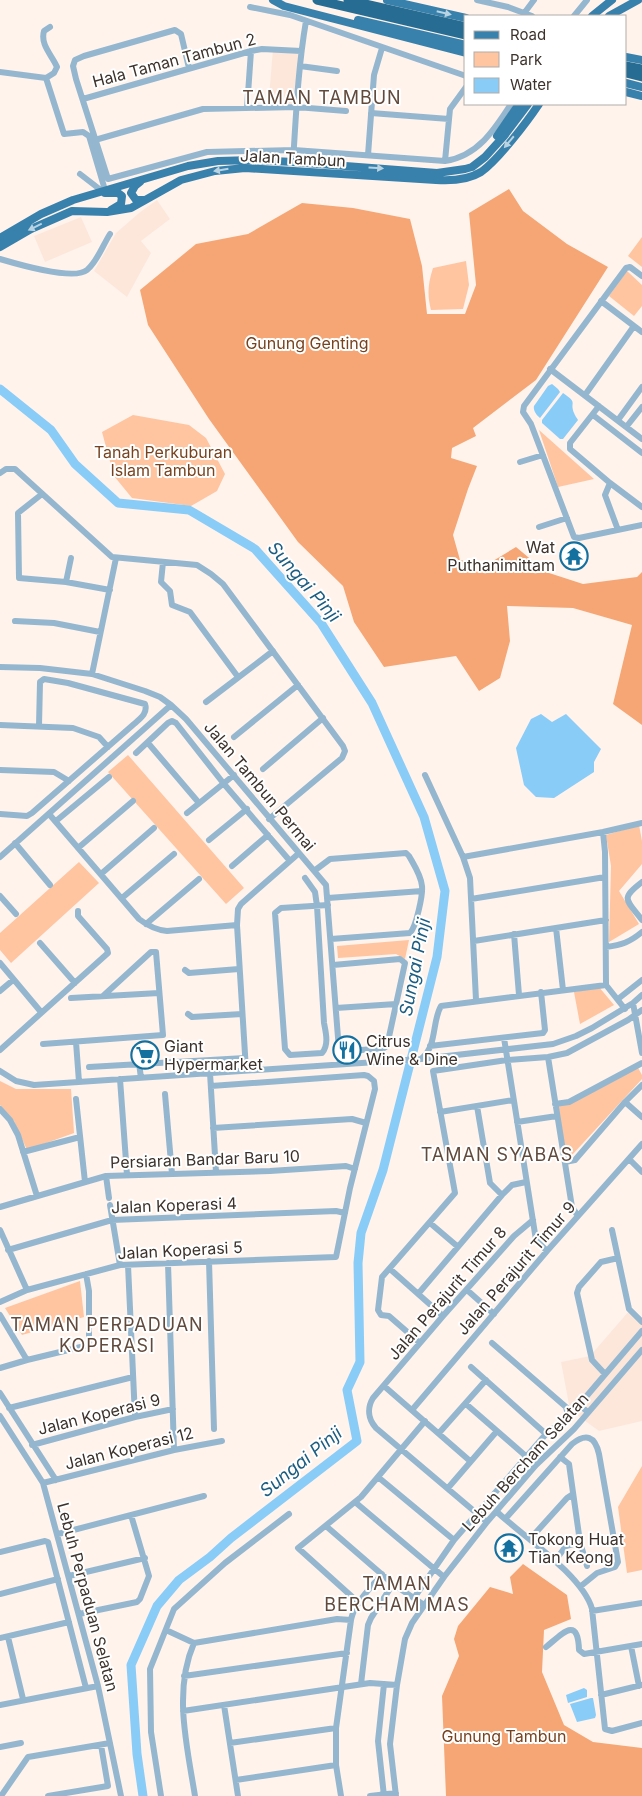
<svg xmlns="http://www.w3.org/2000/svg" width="642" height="1796" font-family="Inter,sans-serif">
<rect width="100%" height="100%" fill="#fff3ec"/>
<path fill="#fde7db" d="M273 49 302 52 296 106 268 109Z
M157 200 170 219 141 241 151 253 127 297 94 271 116 233 139 213Z
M81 217 92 242 45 262 34 236Z
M629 1311 642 1321V1421L599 1431 570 1410 561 1362 590 1356Z"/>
<path fill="#ffc4a0" d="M642 237V267L628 256Z
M466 261 469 285 463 309 431 310C427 295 428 283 433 268Z
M627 271 642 285V306L634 316 609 296Z
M133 415 189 425 206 438 225 474 217 491 191 506 132 498 114 476 102 432Z
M539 430 594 479 558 487Z
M128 755 244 888 226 904 108 772Z
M639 825 642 841V864L619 891 639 924 609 942 611 866 606 835Z
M79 862 99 883 11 963 0 950V933Z
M409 940 405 959 396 954 338 958 337 946Z
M599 987 614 1005 580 1024 574 992Z
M637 1066 642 1075V1079L572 1155 565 1157 557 1107Z
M0 1081 16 1089H71L74 1133 27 1150 14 1121 0 1105Z
M80 1281 84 1317 22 1335 5 1308Z
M642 1466V1570L627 1573 618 1507Z"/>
<path fill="#f5a674" d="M509 189 523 211 567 244 608 267 536 380 473 428 476 436 452 448 451 458 477 466 468 489 453 535 460 560 488 564 516 547 546 572 583 584 637 577 642 572V725L613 704 632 625 573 608 507 606 510 641 500 678 479 691 456 656 384 667 354 622 343 586 298 542 209 419 148 325 140 290 196 244 248 234 302 203 353 208 410 219 422 266 427 314H465L476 285 469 213Z
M523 1564 567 1595 571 1619 544 1630 542 1672 564 1725 593 1742 642 1748V1796H446L442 1696 459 1656 454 1639 458 1626 490 1587 513 1594 510 1577Z"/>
<path fill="#89ccf8" d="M552 384 558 389 560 392 540 418C536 415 533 410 534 406L548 386Z
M563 393C579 404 569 401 574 413 575 416 577 418 578 420L563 439H560L542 423V420Z
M541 714 552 722 566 714 601 749 594 762V772L554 798 536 797 524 785 516 748 531 719Z
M584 1688 587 1690V1697L568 1703 566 1695Z
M591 1698H593L596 1715 595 1718 577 1722 570 1704Z"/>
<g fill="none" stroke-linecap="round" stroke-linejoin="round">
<path stroke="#89ccf8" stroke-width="9" d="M0 389 51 430 75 464 118 503 189 510 255 549 321 623 372 703 424 817 445 891 437 957 383 1170 361 1233 358 1263 360 1362 347 1390 357 1441 231 1538 210 1557 179 1580 157 1606 131 1665 137 1754 143 1796"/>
<path stroke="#94b7cf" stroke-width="6" d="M477 0 508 7 532 16
M250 7 290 15 466 76
M525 12 534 0
M574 16 587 0
M300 66 337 71
M189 68 181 34 175 30 84 56 75 60 73 66 76 79 108 179 207 152 294 150 445 161C478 156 495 129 511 104
M0 72 46 78 64 134 83 132 89 136 105 190
M46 78 54 73 57 67C52 55 40 45 44 31L50 27
M83 99 251 51 262 49 301 51
M247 108 251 51
M371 113 449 119
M95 140 203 109 296 107 346 111
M368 155 374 75 382 48
M445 161 450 109 466 87
M293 162C296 115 298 68 306 21
M80 174 102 191
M0 259C17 264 74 281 87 270 97 262 103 245 110 234
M642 276 630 267 626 268 524 406 523 412 531 424 574 537 579 538 642 525
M601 301 642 332
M550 369 642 439
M585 395 634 326
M599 406 570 443V449L610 483 642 507
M593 415 642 453
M618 420 642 387
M627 426 642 407
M520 462 543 455
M0 473 6 469H15L112 557 197 565 211 574 223 584 343 746 345 751 342 758 269 819
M610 483 605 495 618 530
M42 494 18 513 19 578 66 582 110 590
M539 527 567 518
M163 562 161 582 170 591 172 605 190 612 238 677
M66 582 71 558
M15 621 54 623 100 632
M0 667 40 668 92 674 145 691 160 697 171 705 186 719 326 885 340 1063
M92 674 116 558
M206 702 273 651
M0 725 73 728 99 737 108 747
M234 737 298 685
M148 743 199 803
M136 753 168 723 172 721 176 723 224 784 290 861
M263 769 323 718
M0 770 54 772 69 781
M425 775 463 857 470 878 476 1000
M187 813 234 775
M0 814 27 816 32 813 134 724C141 718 148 713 145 704L68 683 44 679 40 682 39 726
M49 814 139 919C148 926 156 930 167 931L237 925
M56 821 109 777
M603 832 605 852 606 985
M209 840 247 809
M15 843 50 885
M78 848 133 801
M0 857 171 705
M463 857 603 832 642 823
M232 866 268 835
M314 871 330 859 406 853 409 856C414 865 421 875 422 886 423 895 416 927 410 933L331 939
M101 874 154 828
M305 878 315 892 317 906 324 1023C326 1033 329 1045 322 1053L290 1055 285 1049 275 913 281 908 328 905
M642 882C620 899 626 899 642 920
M0 896 16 914
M122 898 174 854
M328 898 422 891
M471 899 605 877
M146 924 199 879
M556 928 563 990
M514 934 519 995
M474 941 606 920
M40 943 75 983
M606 947C622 945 630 942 642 932
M0 963 41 1012
M333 965 400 959 405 963 387 1046 384 1048 339 1052
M185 970 189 973 239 969
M606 985 625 1009
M0 991 13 980
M71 998 159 993
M618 999 642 980
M633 1003 642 1053
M336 1008 396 1004
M188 1014 192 1017 242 1014
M504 1038 536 1240 547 1251
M76 1042 79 1082
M43 1044 163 1035 156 952H151L103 996
M430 1046 543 1033 545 1030 541 992
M0 1050 108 953 107 949 78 916V911
M548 1057 572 1207 578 1216
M422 1058C437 1046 432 1021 441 1006L606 985
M139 1063 141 1078
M89 1067 245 1058
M246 1070 237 925 238 909 241 904 298 854
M0 1071 16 1081 34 1085 421 1059 553 1044 576 1036 592 1028 633 1003 642 995
M210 1073 216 1172
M120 1079 127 1175
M165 1094 172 1174
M76 1099 85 1182
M625 1102 642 1117
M555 1104 569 1102 642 1063
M477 1106 490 1183 502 1195
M0 1109 10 1120 18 1135 37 1196
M440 1112 513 1100
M517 1122 557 1116
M213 1128 352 1119 366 1123
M23 1152 80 1137
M629 1159 642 1172
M565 1162 575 1160 625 1102 642 1085
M106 1176 109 1198
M110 1205 120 1265
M0 1207 106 1176 270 1171 346 1166 355 1169
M430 1223 457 1246
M0 1230 27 1290
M612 1230 629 1309 642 1322
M8 1250 112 1220 336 1211 345 1213
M209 1261 214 1429
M168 1263 174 1450
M128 1265 135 1417
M390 1269 443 1316
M467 1290 494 1314
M418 1294 502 1195 512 1185 526 1182
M0 1302 27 1290 120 1265 336 1257 350 1188 375 1089 374 1081 368 1076 364 1075 211 1086
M0 1315 27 1360
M420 1343 389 1316 381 1315 378 1310 382 1277 455 1193 433 1071 507 1060 548 1057 567 1053 628 1020 642 1010
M471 1367 546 1434
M0 1368 27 1360 89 1345V1291L86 1274
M605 1374 592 1360 577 1293 579 1287 601 1262 618 1258
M384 1386 470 1461
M0 1393 56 1480
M466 1404 536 1465
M9 1408 133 1377
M412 1410 547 1251 642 1144
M588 1412 579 1405 642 1331
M0 1416 43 1483 98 1686 121 1796
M439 1433 486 1380
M32 1445 135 1417 173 1409
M560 1457 569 1464 580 1542 587 1566
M378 1477 454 1540
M43 1483 174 1450 222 1441
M448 1488 497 1431
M355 1502 444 1577
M497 1512C523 1536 583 1576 592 1609L605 1729 612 1731 642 1723
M505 1519 572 1444C586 1433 595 1436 599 1454L618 1562 615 1567 597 1573 581 1586
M487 1522 376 1428C368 1419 367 1408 373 1398L443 1316 514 1236 533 1220
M326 1526 393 1584 424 1605
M58 1534 204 1496
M530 1539 567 1498 573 1494
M0 1552 45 1541 48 1542 86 1688
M555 1561 566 1546 580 1542
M69 1576 145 1558
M0 1594 58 1579
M414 1598 454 1540 546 1434 564 1420 568 1415 566 1407 492 1343
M359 1603 298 1548 361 1497 425 1421
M592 1611 642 1603
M79 1614 137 1602 140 1599 149 1576 131 1515
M166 1630 194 1643 337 1619 351 1620
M8 1637 23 1699
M0 1638 69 1622
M194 1643C173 1691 187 1746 195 1796
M631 1646 639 1686
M546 1647C562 1634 578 1615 579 1650L584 1654 642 1644
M184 1676 347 1653
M361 1684 368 1625 371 1618 393 1584
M601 1695 642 1685
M0 1705 98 1686
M224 1705 238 1796
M183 1711 370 1683 397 1685
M230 1743 336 1728
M0 1747 21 1743
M236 1780 336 1765
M1 1796 28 1757 110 1743
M48 1796 108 1786 101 1745
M161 1796 151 1732 150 1669 174 1609 225 1563 289 1514
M341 1796 336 1765V1728L351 1620C354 1603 371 1588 382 1574
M370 1796 396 1793
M384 1796 378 1741 384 1684
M396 1796 390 1744 397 1685 405 1639 412 1623 444 1577 487 1522 536 1465 574 1429 642 1350"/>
<path stroke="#3881ac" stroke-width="8" d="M273 0 284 6 466 53
M387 0 466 18
M592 16 612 0
M609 16 638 0
M358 20 466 45
M626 57 642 60
M626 83 642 87
M626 92 642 96
M497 136 519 104
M140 182 135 186 131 193 136 200H145
M105 193H118L122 196 121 204 111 210
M0 238 41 214 73 200 188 166 218 161 254 160 293 162 437 173 465 169 472 167 485 157 504 136 528 104
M0 247 31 229 72 211 107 212 131 208 181 180 215 171 245 168 436 180C451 181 468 180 481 172 498 160 527 122 539 104"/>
<path stroke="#276c93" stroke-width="9" d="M317 0 466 35
M348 0 466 27
M626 66 642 69
M626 73 642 77"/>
</g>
<defs><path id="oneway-solid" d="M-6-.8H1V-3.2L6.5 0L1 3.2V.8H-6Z" transform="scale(1.25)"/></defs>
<g fill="#b9d3e2">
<use href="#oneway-solid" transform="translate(444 13) rotate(13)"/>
<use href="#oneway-solid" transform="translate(509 142) rotate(130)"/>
<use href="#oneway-solid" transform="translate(376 168) rotate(4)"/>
<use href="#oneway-solid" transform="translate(221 170) rotate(171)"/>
<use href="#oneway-solid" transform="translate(35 227) rotate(154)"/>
</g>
<defs>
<g id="temple-ring" transform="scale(1.4375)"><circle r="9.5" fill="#fff" stroke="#14709e" stroke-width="1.5"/><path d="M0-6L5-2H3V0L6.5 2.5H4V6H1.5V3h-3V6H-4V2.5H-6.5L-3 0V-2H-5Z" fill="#14709e"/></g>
<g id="restaurant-ring" transform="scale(1.4375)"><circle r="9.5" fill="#fff" stroke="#14709e" stroke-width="1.5"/><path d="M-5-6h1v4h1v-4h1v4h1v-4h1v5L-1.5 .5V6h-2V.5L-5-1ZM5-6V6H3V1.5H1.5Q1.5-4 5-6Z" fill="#14709e"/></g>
<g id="supermarket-ring" transform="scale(1.4375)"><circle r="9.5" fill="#fff" stroke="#14709e" stroke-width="1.5"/><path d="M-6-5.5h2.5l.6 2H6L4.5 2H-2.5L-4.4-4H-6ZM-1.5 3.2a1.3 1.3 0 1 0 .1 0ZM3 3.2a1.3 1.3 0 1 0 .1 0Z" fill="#14709e"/></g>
</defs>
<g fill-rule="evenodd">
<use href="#temple-ring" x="574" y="556"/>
<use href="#restaurant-ring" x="347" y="1050"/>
<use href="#supermarket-ring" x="145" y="1055"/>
<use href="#temple-ring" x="509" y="1548"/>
</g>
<g text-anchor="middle" stroke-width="4" stroke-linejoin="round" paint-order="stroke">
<g font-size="16" fill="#3d322b" stroke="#fff">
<text transform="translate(174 60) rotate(-15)" y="6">Hala Taman Tambun 2</text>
<text transform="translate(293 158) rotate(3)" y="6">Jalan Tambun</text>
<text transform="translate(260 786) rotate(50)" y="6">Jalan Tambun Permai</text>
<text transform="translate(205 1159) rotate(-2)" y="6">Persiaran Bandar Baru 10</text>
<text transform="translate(174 1205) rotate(-2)" y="6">Jalan Koperasi 4</text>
<text transform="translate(180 1250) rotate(-3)" y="6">Jalan Koperasi 5</text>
<text transform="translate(516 1268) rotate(-49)" y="6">Jalan Perajurit Timur 9</text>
<text transform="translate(447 1293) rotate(-49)" y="6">Jalan Perajurit Timur 8</text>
<text transform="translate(99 1414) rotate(-14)" y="6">Jalan Koperasi 9</text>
<text transform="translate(129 1448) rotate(-14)" y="6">Jalan Koperasi 12</text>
<text transform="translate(525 1462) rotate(-48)" y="6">Lebuh Bercham Selatan</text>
<text transform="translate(88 1597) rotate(75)" y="6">Lebuh Perpaduan Selatan</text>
</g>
<g font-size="16" fill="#77431f" stroke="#fff">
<text x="307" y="349">Gunung Genting</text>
<text x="163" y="458">Tanah Perkuburan<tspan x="163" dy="18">Islam Tambun</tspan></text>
<text x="504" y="1742">Gunung Tambun</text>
</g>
<g font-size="16" fill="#3d322b" stroke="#fff" text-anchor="start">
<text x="555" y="553" text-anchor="end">Wat<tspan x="555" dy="18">Puthanimittam</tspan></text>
<text x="366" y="1047">Citrus<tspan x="366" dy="18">Wine &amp; Dine</tspan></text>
<text x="164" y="1052">Giant<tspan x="164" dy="18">Hypermarket</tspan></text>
<text x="528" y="1545">Tokong Huat<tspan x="528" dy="18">Tian Keong</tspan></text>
</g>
<g font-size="18" letter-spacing="1" fill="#614a3c" stroke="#fff">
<text x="322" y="104">TAMAN TAMBUN</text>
<text x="497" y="1161">TAMAN SYABAS</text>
<text x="107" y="1331">TAMAN PERPADUAN<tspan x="107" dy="21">KOPERASI</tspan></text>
<text x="397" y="1590">TAMAN<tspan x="397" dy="21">BERCHAM MAS</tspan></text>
</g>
<g font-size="18" font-style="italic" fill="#1c5d81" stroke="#fff">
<text transform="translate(304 582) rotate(49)" y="6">Sungai Pinji</text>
<text transform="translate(415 967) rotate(-79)" y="6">Sungai Pinji</text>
<text transform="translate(301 1462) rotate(-39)" y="6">Sungai Pinji</text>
</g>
</g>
<rect x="464" y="15" width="162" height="90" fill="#ffffff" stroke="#b1adaa"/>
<rect x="474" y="31" width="25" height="8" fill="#3881ac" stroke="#b1adaa"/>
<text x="510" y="40" font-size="15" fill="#3d322b">Road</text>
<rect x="474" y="52" width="25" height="15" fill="#ffc4a0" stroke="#b1adaa"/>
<text x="510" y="65" font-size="15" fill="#3d322b">Park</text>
<rect x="474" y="78" width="25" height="15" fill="#89ccf8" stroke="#b1adaa"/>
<text x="510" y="90" font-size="15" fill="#3d322b">Water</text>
</svg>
